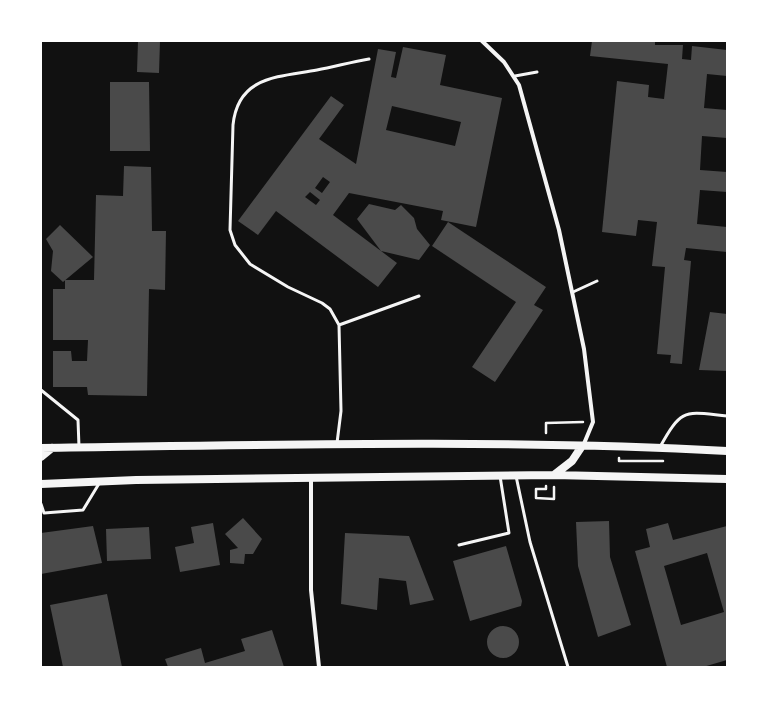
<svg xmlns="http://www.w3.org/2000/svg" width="768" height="708" font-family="'Playfair Display',serif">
<rect width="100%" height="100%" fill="#111"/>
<path fill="#4a4a4a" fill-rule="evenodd" d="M138 41H160L159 73 137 72Z
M592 41H655V45H683L682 59 691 60 692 46 727 50V76L707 74 704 108 727 110V138L702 136 700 170 727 172V192L700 190 697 224 727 227V252L686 248 684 260 691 261 682 364 670 363 671 355 657 354 665 267 652 266 657 222 638 220 636 236 602 232 617 81 649 85 648 97 664 99 668 64 590 56Z
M403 47 446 55 440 85 502 98 476 227 441 220 443 211 349 193 333 215 397 263 378 287 276 211 258 235 238 221 331 96 344 105 319 139 356 164 378 49 396 52 391 77 396 78ZM392 106 461 122 455 146 386 130ZM323 177 330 182 322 193 315 188ZM310 192 320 200 316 205 305 197Z
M110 82H149L150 151H110Z
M124 166 151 167 152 231H166L165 290 149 289 147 396 88 395 87 387H53V351H71L72 361H87L88 340H53V289H65V280H94L96 195 123 196Z
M369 204 395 210 401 205 414 218 417 229 430 245 419 260 381 251 357 219Z
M448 222 546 287 534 305 543 310 495 382 472 367 516 302 432 246Z
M60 225 93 257 63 282 51 271 53 251 46 239Z
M710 312 727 314V371L699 370Z
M243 518 262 539 253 554H245L244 564 230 563V550L238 548 225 534Z
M609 521 610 557 631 625 598 637 578 566 576 522Z
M213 523 220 565 180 572 175 547 194 543 191 527Z
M668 523 673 540 727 526V660L703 667H667L635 551 650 547 646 529ZM707 553 724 612 681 625 664 566Z
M93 526 102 563 41 574V533Z
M149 527 151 559 107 561 106 529Z
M345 533 409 536 434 600 410 605 406 581 379 578 377 610 341 604Z
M506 546 522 601 521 606 470 621 453 561Z
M107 594 122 667H63L50 605Z
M487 642a16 16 0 1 1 32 0a16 16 0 1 1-32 0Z
M272 630 284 667H168L165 659 201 648 205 663 245 651 241 639Z"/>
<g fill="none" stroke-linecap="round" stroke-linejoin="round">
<path stroke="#f5f5f5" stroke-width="2.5" d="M546 433V423L583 422
M619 458V461H663
M546 486V489H536V498L554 499V487"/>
<path stroke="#f5f5f5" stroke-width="3" d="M515 76 537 72
M573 292 597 281
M339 325 419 296
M41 390 78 420 79 447
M337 443 341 411 339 325 330 309 322 303 288 287 250 264 235 245 230 230 233 125C238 76 278 77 317 70 334 67 351 62 369 59
M660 447C682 407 685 412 727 416
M516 476 530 542 568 667
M41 504 44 513 83 510 100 482
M459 545 509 533 500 476"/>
<path stroke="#f5f5f5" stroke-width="4" d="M482 41 504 62 519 85 559 230 584 349 593 422 583 446
M311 478V590L319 667"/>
<path stroke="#f5f5f5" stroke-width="8" d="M41 448C270 445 499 439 727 451
M41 457 52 448
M554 475 572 461 582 446
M41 484 136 480 554 475 727 479"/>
</g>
<rect width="768" height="708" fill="none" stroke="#ffffff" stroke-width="84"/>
</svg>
